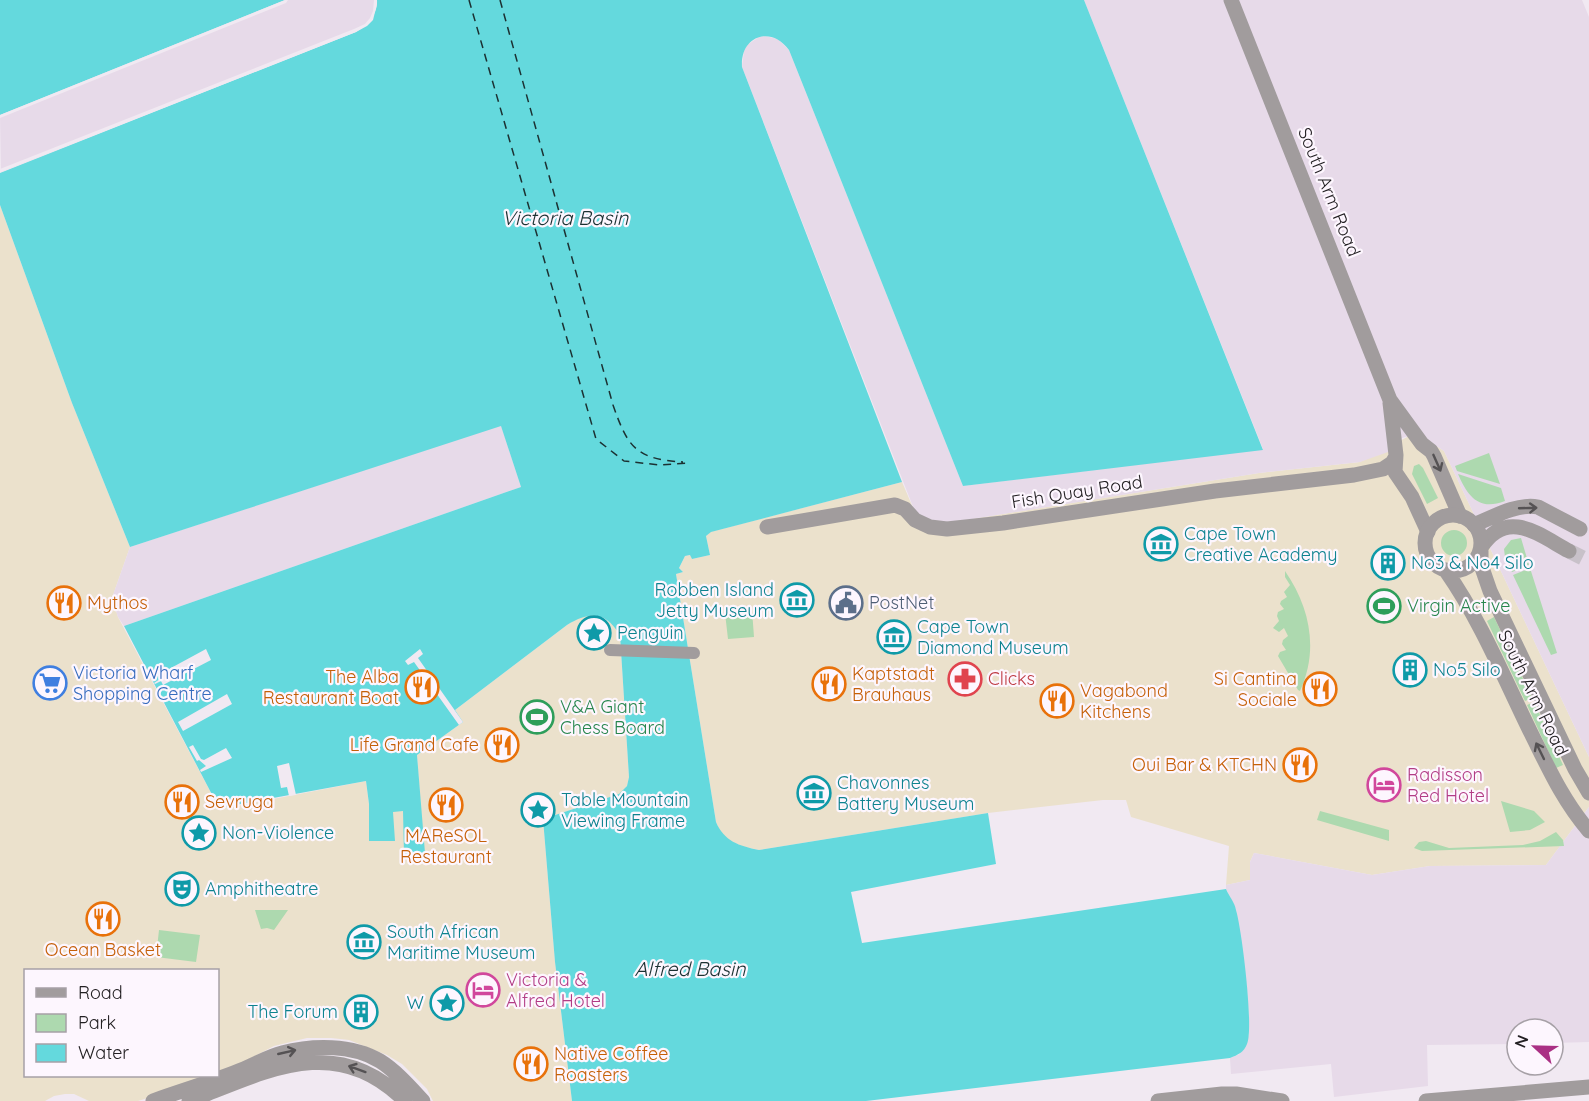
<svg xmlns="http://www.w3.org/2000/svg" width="1589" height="1101" font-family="Quicksand,sans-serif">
<rect width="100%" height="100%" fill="#f1e9f2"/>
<path fill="#ebe1cc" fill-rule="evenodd" d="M0 205 72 403 130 547 112 598 118 617 219 808 232 807 366 781 369 804 393 811H403L424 853 417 755 463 722 455 710 567 625 583 615H594L606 620 614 625 620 635 629 777 627 786 620 794 543 819 555 962 572 1101H433L427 1089 402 1064 387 1055 349 1040 331 1038H307L274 1046 215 1077 138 1101H89L74 1094H65L54 1096 45 1101H0ZM26 970H218V1076H26Z
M1409 436 1423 437 1444 451 1589 757V807L1546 865 1430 866 1372 875 1254 853 1250 862V880L1226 885 1229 846 1131 817 1126 800H1103L988 813 759 850 744 847 728 840 720 831 716 822 676 574 683 572 679 568 685 556 691 555 692 559 710 555 706 536 710 532 902 482 917 517 947 523 1259 473 1360 462Z"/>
<path fill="#e7dae9" d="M285 0H377V4L367 26 1 172 0 115Z
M1084 0H1582L1589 17V757L1444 451 1423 437 1409 436 1402 438 1393 445 1388 452 1360 462 1259 473 947 523 917 517 742 67 744 51 747 45 759 37 765 36 778 39 789 50 963 486 1263 449Z
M501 425 521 487 124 626 118 617 112 598 130 547Z
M1589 807V1042L1553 1043V1029H1517V1044L1427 1045 1428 1086 1334 1097 1331 1064 1231 1074 1230 1058 1240 1054 1249 1035V1023L1247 990 1236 909 1226 889V885L1250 880V862L1254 853 1372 875 1430 866 1546 865Z"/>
<path fill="#add9af" d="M1489 453 1500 484 1457 471 1455 466Z
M1419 464 1423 468 1438 498 1427 504 1412 474 1414 466Z
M1458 474 1501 488 1505 501C1479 511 1468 497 1458 474Z
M1441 543a13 13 0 1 1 26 0a13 13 0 1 1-26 0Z
M1521 538 1529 565 1512 572 1505 557 1504 549 1511 540Z
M1530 568 1557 653 1551 655 1513 575Z
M1285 571C1310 607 1319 650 1300 691L1298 690 1278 656 1280 652 1286 650 1282 644 1283 640 1288 636 1284 628 1279 632 1273 628 1279 621 1277 616 1278 612 1284 609 1280 604 1281 601 1287 597 1284 592 1290 585 1285 577Z
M752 610 754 637 728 639 725 613Z
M1494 617 1532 698 1525 701 1487 621Z
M1534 702 1563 765 1556 768 1527 705Z
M1501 801 1534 811 1545 822 1530 830 1510 832Z
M1320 811 1389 830V841L1317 820Z
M1556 832 1563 840 1564 846 1422 851 1414 848 1419 842 1426 841 1449 848 1523 845 1540 841Z
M255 910H288L274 930 267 928 261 929Z
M159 930 200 935 196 962 156 957Z"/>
<path fill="#64d9dd" d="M0 0H285L0 115Z
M377 0H1084L1263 450 963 486 789 50C771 25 740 36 742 67L902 482 711 532 706 536 710 555 692 559 690 555 685 556 679 568 683 572 676 574 716 822C724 841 739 846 759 850L988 813 996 864 851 892 862 943 1226 889C1229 896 1235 903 1236 910 1242 930 1254 1028 1247 1044 1244 1052 1238 1055 1230 1058L866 1101H572L555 962 543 819 619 794 627 786 629 777 620 635C605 611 590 611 567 625L455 710 463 722 417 755 425 853 404 855 403 811 393 812 395 841H369V804L366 781 219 808 124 626 521 487 501 426 130 547 72 403 0 205V173L356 32C367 26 378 14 377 0Z"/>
<path fill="#f1e9f2" d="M285 0H288L286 3 0 118V115Z
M374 0H377V4L373 20 367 26 356 32 1 172 0 169 354 29 365 24 370 18 373 11Z
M206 649 211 660 163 685 161 681 155 684 154 683 160 679 158 675Z
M420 649 423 654 418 658 463 722 459 725 414 662 408 665 405 661Z
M227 694 232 704 183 731 178 722Z
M193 745 201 759 204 760 226 748 232 758 201 772 200 770 206 766 199 760 197 761 189 747Z
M289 763 296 795 289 796 287 787 281 788 277 766Z"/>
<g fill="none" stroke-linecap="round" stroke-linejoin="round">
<path stroke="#1c3132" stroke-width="1.5" stroke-dasharray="8 6" stroke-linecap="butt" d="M469 0 596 439 624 461 660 465 688 463
M500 0 613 405C628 448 636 459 683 462"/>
<path stroke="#c8c1c9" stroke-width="15" stroke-dasharray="15 8" stroke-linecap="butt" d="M1569 551 1589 561"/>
<path stroke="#a19c9d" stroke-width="12" d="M610 650 694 653"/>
<path stroke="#a19c9d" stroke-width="15" d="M1231 0 1390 400 1422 444 1431 451 1434 456 1460 516
M1390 403 1396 455 1395 472 1412 497 1428 532
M1474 525C1493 517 1517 503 1538 507L1580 529
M767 527 895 505 905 509 915 520 930 527 947 529 1003 523 1215 491 1354 475 1383 469 1392 463 1395 458
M1482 546C1508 508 1539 535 1569 551
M1158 1101 1222 1094H1236L1282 1101
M1426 1101 1589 1087"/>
<path stroke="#a19c9d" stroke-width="15" d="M1425 543a28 28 0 1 1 56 0a28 28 0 1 1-56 0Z
M1481 551V565L1490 591 1575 769 1589 793
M1446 571C1481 621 1504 678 1531 733 1548 767 1563 801 1589 831
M153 1101C183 1090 215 1081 244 1069 256 1064 269 1056 282 1053 312 1045 352 1044 380 1061 396 1071 410 1087 423 1101
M189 1101C265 1072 336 1031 405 1101"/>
</g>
<defs><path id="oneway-shaft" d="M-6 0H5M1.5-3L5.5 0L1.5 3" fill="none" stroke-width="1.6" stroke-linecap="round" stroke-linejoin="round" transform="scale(1.5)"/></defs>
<g stroke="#555254">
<use href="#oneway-shaft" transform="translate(1437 463) rotate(66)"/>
<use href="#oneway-shaft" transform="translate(1528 508) rotate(-2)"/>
<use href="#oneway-shaft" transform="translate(1540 751) rotate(-116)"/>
<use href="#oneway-shaft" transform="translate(287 1052) rotate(-13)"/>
<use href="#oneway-shaft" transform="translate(357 1069) rotate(-160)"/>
</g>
<defs>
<g id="museum-ring" transform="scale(1.725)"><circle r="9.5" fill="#fdf6fe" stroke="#0f9aa8" stroke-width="1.5"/><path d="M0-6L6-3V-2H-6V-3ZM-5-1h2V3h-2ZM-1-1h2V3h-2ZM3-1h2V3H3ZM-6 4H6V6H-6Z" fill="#0f9aa8"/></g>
<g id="building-ring" transform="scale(1.725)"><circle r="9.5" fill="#fdf6fe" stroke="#0f9aa8" stroke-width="1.5"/><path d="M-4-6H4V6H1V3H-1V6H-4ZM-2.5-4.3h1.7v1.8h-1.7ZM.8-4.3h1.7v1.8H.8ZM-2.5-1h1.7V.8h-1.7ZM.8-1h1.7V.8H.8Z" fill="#0f9aa8"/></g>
<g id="restaurant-ring" transform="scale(1.725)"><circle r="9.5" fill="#fdf6fe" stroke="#e8710a" stroke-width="1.5"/><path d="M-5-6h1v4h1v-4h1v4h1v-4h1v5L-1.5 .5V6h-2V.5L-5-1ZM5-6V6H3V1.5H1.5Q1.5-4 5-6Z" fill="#e8710a"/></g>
<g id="civic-ring" transform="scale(1.725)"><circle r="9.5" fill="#fdf6fe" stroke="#5c6f8a" stroke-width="1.5"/><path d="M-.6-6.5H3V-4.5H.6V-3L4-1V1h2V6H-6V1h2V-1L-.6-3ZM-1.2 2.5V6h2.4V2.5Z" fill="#5c6f8a"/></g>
<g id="stadium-ring" transform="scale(1.725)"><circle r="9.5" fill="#fdf6fe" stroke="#2e9e5b" stroke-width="1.5"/><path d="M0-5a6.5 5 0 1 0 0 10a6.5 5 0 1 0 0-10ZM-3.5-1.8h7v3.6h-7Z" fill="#2e9e5b"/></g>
<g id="sight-ring" transform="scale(1.725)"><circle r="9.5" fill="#fdf6fe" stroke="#0f9aa8" stroke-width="1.5"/><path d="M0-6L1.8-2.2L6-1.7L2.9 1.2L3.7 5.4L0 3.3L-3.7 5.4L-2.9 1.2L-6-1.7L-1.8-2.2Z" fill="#0f9aa8"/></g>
<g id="pharmacy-ring" transform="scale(1.725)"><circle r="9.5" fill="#fdf6fe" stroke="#e0444e" stroke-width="1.5"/><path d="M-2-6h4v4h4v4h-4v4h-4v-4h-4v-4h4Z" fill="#e0444e"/></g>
<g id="supermarket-ring" transform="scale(1.725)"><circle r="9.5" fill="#fdf6fe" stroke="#3f7fe0" stroke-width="1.5"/><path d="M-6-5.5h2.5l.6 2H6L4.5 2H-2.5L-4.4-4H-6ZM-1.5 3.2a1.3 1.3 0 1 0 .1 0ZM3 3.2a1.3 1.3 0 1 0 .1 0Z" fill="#3f7fe0"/></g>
<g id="hotel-ring" transform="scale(1.725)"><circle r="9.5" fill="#fdf6fe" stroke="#d1479c" stroke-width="1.5"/><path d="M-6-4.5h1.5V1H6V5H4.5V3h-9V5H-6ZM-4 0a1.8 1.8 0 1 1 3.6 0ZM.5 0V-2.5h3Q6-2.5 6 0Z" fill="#d1479c"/></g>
<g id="theatre-ring" transform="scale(1.725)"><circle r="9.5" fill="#fdf6fe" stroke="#0f9aa8" stroke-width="1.5"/><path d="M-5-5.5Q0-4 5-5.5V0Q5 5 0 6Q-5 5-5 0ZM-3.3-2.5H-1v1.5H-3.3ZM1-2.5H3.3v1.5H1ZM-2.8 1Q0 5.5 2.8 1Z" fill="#0f9aa8"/></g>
</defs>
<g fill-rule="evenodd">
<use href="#museum-ring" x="1161" y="544"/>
<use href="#building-ring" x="1388" y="563"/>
<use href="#museum-ring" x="797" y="600"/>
<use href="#restaurant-ring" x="64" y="603"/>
<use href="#civic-ring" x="846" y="603"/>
<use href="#stadium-ring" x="1384" y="606"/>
<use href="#sight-ring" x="594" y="633"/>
<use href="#museum-ring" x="894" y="637"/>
<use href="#building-ring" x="1410" y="670"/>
<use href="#pharmacy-ring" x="965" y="679"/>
<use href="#supermarket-ring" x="50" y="683"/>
<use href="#restaurant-ring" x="829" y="684"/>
<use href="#restaurant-ring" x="422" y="687"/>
<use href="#restaurant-ring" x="1320" y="689"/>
<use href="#restaurant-ring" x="1057" y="701"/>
<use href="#stadium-ring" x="537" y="717"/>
<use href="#restaurant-ring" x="502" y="745"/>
<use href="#restaurant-ring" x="1300" y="765"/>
<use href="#hotel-ring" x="1384" y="785"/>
<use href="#museum-ring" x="814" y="793"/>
<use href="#restaurant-ring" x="182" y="802"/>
<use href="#restaurant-ring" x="446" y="805"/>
<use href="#sight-ring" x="538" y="810"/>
<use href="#sight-ring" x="199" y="833"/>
<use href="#theatre-ring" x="182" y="889"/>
<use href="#restaurant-ring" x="103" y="919"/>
<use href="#museum-ring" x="364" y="942"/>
<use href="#hotel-ring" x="483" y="990"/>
<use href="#sight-ring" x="447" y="1003"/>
<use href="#building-ring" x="361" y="1012"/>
<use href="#restaurant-ring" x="531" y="1064"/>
</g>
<g text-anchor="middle" stroke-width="4.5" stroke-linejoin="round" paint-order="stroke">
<g font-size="18" fill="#232023" stroke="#fdf6fe">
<text transform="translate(1329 192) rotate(68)" y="6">South Arm Road</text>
<text transform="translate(1077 492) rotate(-9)" y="6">Fish Quay Road</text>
<text transform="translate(1533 693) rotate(64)" y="6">South Arm Road</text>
</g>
<g font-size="18" fill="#0d838f" stroke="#fdf6fe" text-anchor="start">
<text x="1184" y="540">Cape Town<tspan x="1184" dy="21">Creative Academy</tspan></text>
<text x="1411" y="569">No3 &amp; No4 Silo</text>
<text x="774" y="596" text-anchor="end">Robben Island<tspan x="774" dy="21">Jetty Museum</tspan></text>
<text x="917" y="633">Cape Town<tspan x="917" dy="21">Diamond Museum</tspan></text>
<text x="617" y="639">Penguin</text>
<text x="1433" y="676">No5 Silo</text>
<text x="837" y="789">Chavonnes<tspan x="837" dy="21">Battery Museum</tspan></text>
<text x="561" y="806">Table Mountain<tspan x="561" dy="21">Viewing Frame</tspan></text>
<text x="222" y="839">Non-Violence</text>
<text x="205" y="895">Amphitheatre</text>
<text x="387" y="938">South African<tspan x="387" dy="21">Maritime Museum</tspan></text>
<text x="424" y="1009" text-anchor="end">W</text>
<text x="338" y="1018" text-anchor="end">The Forum</text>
</g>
<g font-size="18" fill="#c56008" stroke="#fdf6fe" text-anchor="start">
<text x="87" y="609">Mythos</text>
<text x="852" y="680">Kaptstadt<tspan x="852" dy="21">Brauhaus</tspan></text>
<text x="399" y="683" text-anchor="end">The Alba<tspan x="399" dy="21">Restaurant Boat</tspan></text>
<text x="1297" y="685" text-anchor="end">Si Cantina<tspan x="1297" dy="21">Sociale</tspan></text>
<text x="1080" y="697">Vagabond<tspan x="1080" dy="21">Kitchens</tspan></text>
<text x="479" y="751" text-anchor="end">Life Grand Cafe</text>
<text x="1277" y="771" text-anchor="end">Oui Bar &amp; KTCHN</text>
<text x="205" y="808">Sevruga</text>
<text x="446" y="842" text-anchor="middle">MAReSOL<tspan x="446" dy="21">Restaurant</tspan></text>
<text x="103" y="956" text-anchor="middle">Ocean Basket</text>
<text x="554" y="1060">Native Coffee<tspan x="554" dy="21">Roasters</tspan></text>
</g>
<g font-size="18" fill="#4e5e75" stroke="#fdf6fe" text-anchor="start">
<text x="869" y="609">PostNet</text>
</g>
<g font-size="18" fill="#27864d" stroke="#fdf6fe" text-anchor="start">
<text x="1407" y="612">Virgin Active</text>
<text x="560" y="713">V&amp;A Giant<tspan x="560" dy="21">Chess Board</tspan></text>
</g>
<g font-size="18" fill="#366cbe" stroke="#fdf6fe" text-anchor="start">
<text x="73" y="679">Victoria Wharf<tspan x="73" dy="21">Shopping Centre</tspan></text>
</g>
<g font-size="18" fill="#be3a42" stroke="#fdf6fe" text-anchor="start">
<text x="988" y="685">Clicks</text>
</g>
<g font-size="18" fill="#b23c85" stroke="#fdf6fe" text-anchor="start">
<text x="1407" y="781">Radisson<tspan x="1407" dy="21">Red Hotel</tspan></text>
<text x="506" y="986">Victoria &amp;<tspan x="506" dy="21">Alfred Hotel</tspan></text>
</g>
<g font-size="20" font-style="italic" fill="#1c3132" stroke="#fdf6fe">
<text x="565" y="225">Victoria Basin</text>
<text x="690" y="976">Alfred Basin</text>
</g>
</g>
<rect x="24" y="969" width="195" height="108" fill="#fdf6fe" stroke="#a6a0a6" stroke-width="1.5"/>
<rect x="36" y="988" width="30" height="9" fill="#a19c9d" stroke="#a6a0a6" stroke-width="1.5"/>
<text x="78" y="999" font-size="18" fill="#232023">Road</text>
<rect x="36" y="1014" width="30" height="18" fill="#add9af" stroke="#a6a0a6" stroke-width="1.5"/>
<text x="78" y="1029" font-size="18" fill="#232023">Park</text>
<rect x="36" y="1044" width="30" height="18" fill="#64d9dd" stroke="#a6a0a6" stroke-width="1.5"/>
<text x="78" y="1059" font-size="18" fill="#232023">Water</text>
<g transform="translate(1535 1047) rotate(292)"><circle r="28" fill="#fdf6fe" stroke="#a6a0a6" stroke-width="1.5"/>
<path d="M0-4.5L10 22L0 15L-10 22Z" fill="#aa3084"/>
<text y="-9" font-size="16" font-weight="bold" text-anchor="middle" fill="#232023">N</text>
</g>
</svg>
